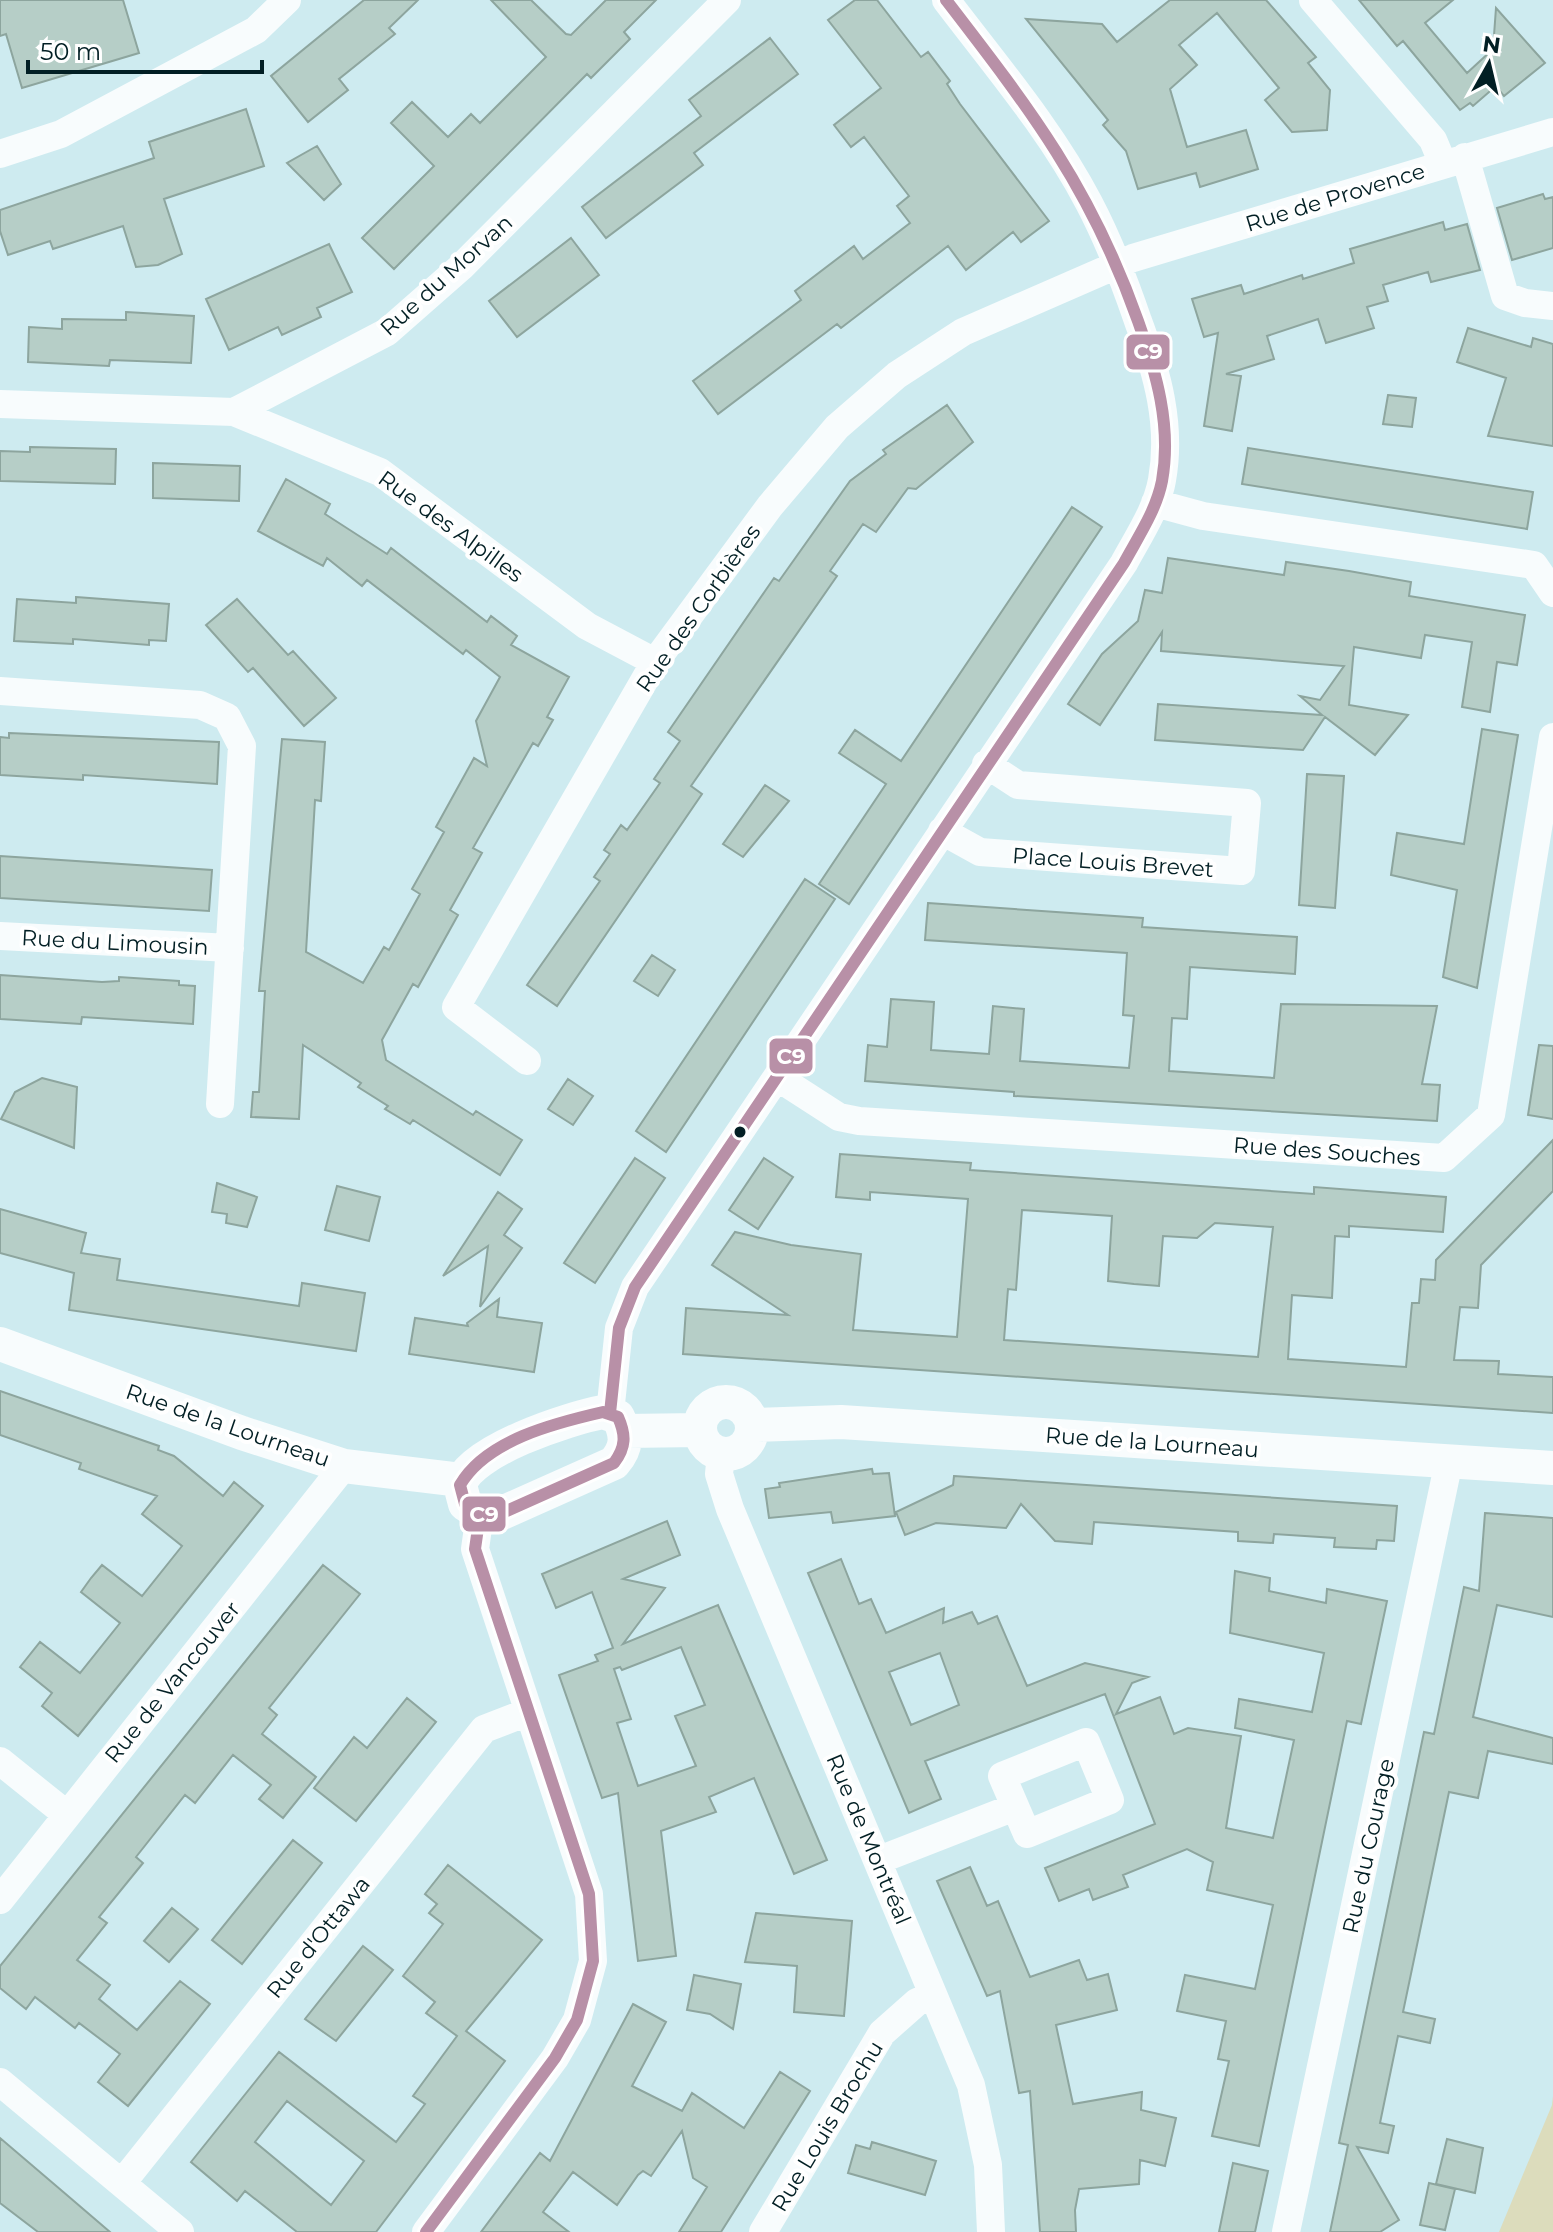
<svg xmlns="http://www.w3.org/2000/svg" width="1553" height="2232" font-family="Montserrat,sans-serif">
<rect width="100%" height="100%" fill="#ceebf0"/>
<path fill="#dcdcbc" d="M1553 2096V2232H1499L1552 2105Z"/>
<path fill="#b6cec7" stroke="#8da59e" stroke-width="2" fill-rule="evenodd" d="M0 0H123L139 53 22 88 6 34 0 36Z
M364 0H418L389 28 395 34 339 79 348 90 308 122 271 76Z
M491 0H531L566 34 571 35 606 0H656L624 32 630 39 591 78 587 74 394 269 362 238 434 166 391 123 412 102 448 137 471 114 480 123 546 57Z
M855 0H877L921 57 928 52 950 81 947 84 960 104 1049 221 1021 242 1013 232 966 270 948 246 841 328 837 324 718 414 693 381 801 300 795 291 854 246 863 259 910 223 897 206 909 196 864 137 851 147 834 125 881 88 828 20Z
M1170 0H1266L1316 57 1308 63 1330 90 1327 130 1292 132 1265 100 1279 88 1217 13 1179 45 1197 65 1170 89 1187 147 1246 130 1258 169 1200 187 1196 173 1138 189 1126 151 1103 125 1108 120 1026 19 1102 24 1117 42Z
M1359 0H1453L1425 23 1467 73 1493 49 1496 8 1545 63 1504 96 1496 86 1473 106 1470 103 1460 110 1403 41 1397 46Z
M770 38 798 74 694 153 703 165 606 238 582 207 701 116 689 100Z
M246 109 264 166 164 199 182 254 158 265 136 267 123 226 53 249 50 241 8 255 0 231V210L154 158 149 142Z
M317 146 341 184 324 200 287 163Z
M1543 194 1545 199 1553 197V248L1512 260 1497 208Z
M1443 222 1445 230 1467 224 1480 270 1431 282 1428 272 1383 285 1388 301 1367 307 1374 328 1326 343 1318 319 1267 336 1274 359 1226 374 1241 376 1232 431 1204 426 1218 333 1204 337 1192 299 1241 285 1244 294 1302 275 1303 279 1354 263 1350 249Z
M571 238 599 275 517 337 489 301Z
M329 244 352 292 317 308 321 317 282 335 278 327 229 350 206 299Z
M126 312 194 316 191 363 110 360 109 366 28 362 29 327 62 329V319L126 320Z
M1468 328 1531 347 1533 338 1553 344V446L1488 436 1506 378 1457 362Z
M1388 395 1416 398 1412 427 1383 424Z
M947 405 973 442 916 489 908 488 876 532 863 524 830 571 837 576 691 786 702 794 557 1006 527 985 600 881 594 877 610 854 604 850 621 825 627 830 660 783 654 779 680 741 668 732 774 578 779 581 850 481 886 454 883 450Z
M30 447 116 449 115 484 0 481V451L30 452Z
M1248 448 1533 492 1527 529 1242 484Z
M153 463 240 466 239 501 153 498Z
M286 479 330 504 325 514 387 554 391 548 487 622 491 616 517 636 511 645 569 677 547 717 553 720 538 746 533 743 473 848 482 853 450 910 458 915 418 987 413 984 382 1040 386 1060 473 1115 476 1111 522 1140 500 1175 413 1120 410 1124 385 1109 388 1106 358 1087 361 1083 303 1045 299 1119 251 1117 253 1092H259L265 991H259L282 739 325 742 321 801 315 800 306 952 363 983 384 947 389 950 420 894 412 889 444 832 436 827 474 758 487 766 476 721 500 677 466 650 463 654 367 580 362 586 327 558 323 566 258 531Z
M1072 507 1102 527 849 904 819 884 886 784 839 753 855 730 901 761Z
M1168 558 1284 575 1286 562 1349 571 1411 582 1409 596 1525 615 1517 665 1497 662 1490 712 1462 707 1472 642 1425 635 1421 658 1354 647 1349 705 1408 715 1375 755 1325 717 1303 750 1155 740 1158 704 1322 715 1300 696 1320 700 1344 666 1161 651 1162 632 1100 725 1068 704 1102 654 1138 621 1145 590 1162 593Z
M76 597 169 604 166 641 149 640V645L73 639V644L14 641 17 599 76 603Z
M237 599 288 655 293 651 336 698 304 726 253 668 248 672 206 625Z
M1482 729 1518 735 1477 988 1443 977 1457 890 1391 875 1397 833 1464 844Z
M9 733 219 742 217 784 83 775V780L0 775V737L9 738Z
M1307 774 1344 776 1335 908 1299 905Z
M765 785 789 801 743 857 723 844Z
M0 856 212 870 209 911 0 898Z
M805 879 835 899 666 1152 636 1131Z
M928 903 1143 918 1142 927 1297 937 1295 974 1190 967 1187 1019 1172 1018 1169 1071 1274 1078 1281 1004 1437 1006 1422 1084 1440 1085 1437 1121 1014 1096V1092L865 1081 868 1045 887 1047 891 999 934 1002 931 1050 989 1054 993 1006 1024 1009 1020 1061 1129 1068 1134 1016 1123 1015 1127 953 925 940Z
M652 955 675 970 658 996 634 981Z
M0 975 102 982 119 981V977L179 981V985L195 986 193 1024 82 1017 81 1024 0 1019Z
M1539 1045 1553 1046V1119L1528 1115Z
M42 1078 77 1087 74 1148 1 1119 15 1092Z
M568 1079 593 1096 573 1125 548 1109Z
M1553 1140V1191L1481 1265 1478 1308 1460 1307 1454 1360 1499 1361 1498 1374 1553 1377V1413L683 1354 686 1308 788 1315 712 1265 735 1232 791 1245 861 1254 853 1330 957 1337 968 1199 870 1192V1200L836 1197 840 1154 971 1163 970 1170 1314 1194V1187L1446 1197 1443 1232 1349 1226V1237L1335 1236 1332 1298 1292 1295 1288 1359 1406 1367 1412 1303H1419L1421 1279 1435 1280 1436 1260ZM1022 1210 1112 1216 1108 1281 1134 1284 1159 1286 1163 1236 1197 1238 1215 1223 1273 1227 1258 1357 1004 1340 1008 1289 1016 1290Z
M635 1158 665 1178 595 1283 564 1263Z
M764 1158 793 1177 758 1229 729 1210Z
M217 1183 257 1197 247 1227 226 1223 227 1214 212 1212Z
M337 1186 380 1197 369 1241 325 1230Z
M498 1192 522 1209 504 1235 522 1248 480 1307 488 1246 443 1276Z
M0 1209 86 1233 81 1253 120 1259 117 1280 299 1306 302 1283 365 1293 356 1351 69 1310 74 1273 0 1253Z
M499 1299 497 1317 542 1323 534 1372 409 1354 415 1318 468 1326 467 1323Z
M0 1391 159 1446 158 1450 174 1456 223 1496 234 1482 263 1506 78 1736 42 1706 52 1693 20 1667 40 1642 80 1673 120 1623 81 1592 91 1578 102 1565 142 1596 182 1546 142 1514 157 1496 79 1469 81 1463 0 1435Z
M872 1469 873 1474 889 1473 895 1516 833 1523 831 1512 769 1518 765 1489 780 1487 779 1483Z
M954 1476 1397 1506 1394 1541 1377 1540 1376 1549 1334 1547 1335 1538 1274 1534 1273 1543 1238 1541V1532L1094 1522 1092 1544 1055 1541 1021 1504 1006 1528 936 1523 905 1535 896 1512 953 1485Z
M1485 1513 1553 1518V1617L1497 1605 1473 1717 1553 1738V1764L1488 1751 1478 1798 1449 1792 1403 2012 1435 2019 1430 2043 1398 2036 1380 2123 1394 2126 1388 2153 1357 2147 1399 2220 1380 2232H1330L1348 2145 1339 2143 1424 1732 1434 1734 1464 1587 1479 1591Z
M667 1521 680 1555 623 1579 665 1588 623 1644 718 1605 827 1860 794 1874 754 1778 709 1797 716 1812 661 1831 676 1956 638 1961 618 1793 602 1798 559 1675 598 1661 595 1655 613 1648 592 1592 556 1608 542 1574ZM681 1647 705 1705 675 1716 696 1766 638 1786 617 1723 631 1719 614 1669 620 1667 622 1670Z
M841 1559 859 1604 871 1599 886 1633 944 1608 943 1623 972 1612 978 1624 997 1616 1027 1686 1085 1663 1148 1677 1132 1683 1116 1714 1160 1697 1174 1734 1188 1728 1241 1736 1226 1828 1273 1838 1294 1740 1235 1728 1239 1699 1312 1712 1324 1653 1230 1633 1235 1571 1270 1578 1269 1591 1326 1603 1327 1589 1387 1601 1361 1724 1347 1721 1259 2146 1212 2136 1229 2061 1218 2059 1226 2021 1177 2011 1185 1975 1255 1989 1273 1905 1207 1890 1213 1862 1187 1849 1123 1875 1128 1887 1093 1900 1089 1889 1059 1901 1045 1868 1155 1824 1105 1694 925 1761 941 1799 909 1813 808 1573ZM940 1653 959 1705 911 1725 889 1672Z
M323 1565 360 1594 269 1708 277 1715 262 1734 316 1777 283 1818 259 1799 271 1785 233 1755 195 1803 185 1795 136 1857 143 1863 99 1917 107 1923 77 1960 110 1985 99 1999 137 2030 180 1981 210 2004 128 2106 98 2082 120 2054 79 2023 75 2028 35 1997 26 2009 0 1988V1966Z
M407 1698 436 1722 356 1821 314 1788 354 1737 367 1748Z
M293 1840 322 1863 242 1964 212 1940Z
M448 1865 542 1940 466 2031 505 2061 376 2232H297L245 2191 237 2201 191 2162 279 2052 396 2142 425 2104 413 2096 457 2036 426 2013 435 2002 403 1976 443 1924 429 1913 437 1904 425 1894ZM287 2101 364 2161 331 2205 255 2142Z
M970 1867 987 1906 998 1901 1030 1977 1079 1960 1087 1980 1108 1974 1117 2010 1056 2025 1073 2104 1142 2092 1141 2110 1176 2118 1165 2166 1140 2160 1139 2184 1079 2189 1075 2210 1076 2232H1040L1030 2091 1019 2093 1000 1991 987 1996 937 1881Z
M172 1908 198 1929 169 1962 144 1941Z
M756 1913 852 1921 844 2016 794 2012 797 1966 745 1962Z
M363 1946 393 1970 336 2041 305 2019Z
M694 1975 741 1984 733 2029 710 2014 687 2010Z
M633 2004 666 2022 632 2086 682 2111 692 2093 744 2128 780 2072 810 2091 721 2232H679L707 2187 693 2178 682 2131 651 2176 643 2171 638 2175 617 2205 573 2172 543 2212 569 2232H481L540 2153 550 2161Z
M0 2138 68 2196 110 2232H38L0 2203Z
M1447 2139 1483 2148 1475 2193 1436 2184Z
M872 2142 936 2161 925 2195 848 2173 856 2145 870 2149Z
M1233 2163 1268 2171 1255 2232H1219Z
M1429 2183 1455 2189 1445 2230 1420 2225Z"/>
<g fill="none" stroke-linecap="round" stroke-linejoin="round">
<path stroke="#f8fcfd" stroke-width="28" d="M1313 0 1433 140 1443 164
M0 154 61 134 256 30 287 0
M1465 157 1505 296 1525 303 1553 306
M0 404 234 412 387 332 461 267 727 0
M234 412 380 472 587 626 655 662
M1155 503 1203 516 1534 565 1553 593
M0 691 200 705 227 717 242 746 220 1104
M942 831 980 852 1241 871 1247 803 1018 785 986 764
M0 936 230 948
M527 1061 456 1007 655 662 770 506 837 427 897 375 963 332 1133 258 1553 132
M777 1077 839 1117 859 1121 1444 1158 1491 1115 1553 737
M610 1413 619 1328 635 1287 1124 563C1138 537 1157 509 1162 480 1172 425 1157 372 1138 321 1124 280 1109 241 1089 203 1051 130 996 66 946 0
M721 1454 719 1474 730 1509 971 2085 988 2165 991 2232
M1086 1742 1110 1800 1027 1834 1002 1776Z
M0 1761 66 1814
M879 1860 1015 1807
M0 1900 344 1466
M0 2082 180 2232
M122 2183 484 1729 528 1712
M426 2232 555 2058 577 2020 593 1961 589 1894 475 1549 480 1514
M763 2232 882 2033 917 2002 933 1995
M1286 2232 1449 1461"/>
<path stroke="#f8fcfd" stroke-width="34" d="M0 1344 242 1433 344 1466 461 1480
M700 1428a26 26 0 1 1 52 0a26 26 0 1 1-52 0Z
M603 1412 618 1417C627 1435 628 1447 614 1463L502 1513 480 1514 465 1504 460 1485C469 1451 569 1418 603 1412Z
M752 1425 841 1422 1553 1468
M625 1431 700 1430"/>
<g stroke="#fff" stroke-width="18">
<path id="bus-1" d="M603 1412 618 1417C626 1435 626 1447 614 1463L502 1513 480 1514 465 1504 460 1485C486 1440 555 1423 603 1412Z
M610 1413 619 1328 635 1287 1124 563C1138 537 1156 511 1162 481 1172 426 1156 372 1138 321 1091 188 1030 109 946 0
M426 2232 555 2058 577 2020 593 1961 589 1894 475 1549 480 1514"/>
</g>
<use href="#bus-1" stroke="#b890a7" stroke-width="12"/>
</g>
<circle fill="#021f24" stroke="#fff" stroke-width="3" cx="740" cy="1132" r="7"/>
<g text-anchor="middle" stroke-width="8" stroke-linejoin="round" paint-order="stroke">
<g font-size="22" fill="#021f24" stroke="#fff">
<text transform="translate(1335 197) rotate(-17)" y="8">Rue de Provence</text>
<text transform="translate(446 275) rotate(-42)" y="8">Rue du Morvan</text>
<text transform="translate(451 526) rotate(36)" y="8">Rue des Alpilles</text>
<text transform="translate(698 608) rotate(-55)" y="8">Rue des Corbières</text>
<text transform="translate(1113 862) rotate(4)" y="8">Place Louis Brevet</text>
<text transform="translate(115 942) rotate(3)" y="8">Rue du Limousin</text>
<text transform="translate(1327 1151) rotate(4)" y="8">Rue des Souches</text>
<text transform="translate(228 1425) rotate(19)" y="8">Rue de la Lourneau</text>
<text transform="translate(1152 1442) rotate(4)" y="8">Rue de la Lourneau</text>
<text transform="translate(172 1682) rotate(-51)" y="8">Rue de Vancouver</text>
<text transform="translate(869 1839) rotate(67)" y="8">Rue de Montréal</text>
<text transform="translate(1368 1846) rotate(-78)" y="8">Rue du Courage</text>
<text transform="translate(318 1937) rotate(-51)" y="8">Rue d'Ottawa</text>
<text transform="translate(827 2126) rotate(-59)" y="8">Rue Louis Brochu</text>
</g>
</g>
<g stroke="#fff" stroke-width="3">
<rect x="1125" y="333" width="46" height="38" rx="8" fill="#b890a7"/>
<rect x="768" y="1037" width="46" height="38" rx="8" fill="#b890a7"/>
<rect x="461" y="1495" width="46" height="38" rx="8" fill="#b890a7"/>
</g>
<g font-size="22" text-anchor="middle" font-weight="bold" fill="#fff">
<text x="1148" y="359">C9</text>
<text x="791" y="1064">C9</text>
<text x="484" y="1522">C9</text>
</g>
<g transform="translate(1489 64) rotate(8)" stroke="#ffffff" stroke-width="6" paint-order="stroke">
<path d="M0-6L14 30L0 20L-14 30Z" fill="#021f24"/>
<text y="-12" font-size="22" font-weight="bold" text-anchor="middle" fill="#021f24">N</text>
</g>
<path d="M28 60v12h234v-12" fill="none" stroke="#021f24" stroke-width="4"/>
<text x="40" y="60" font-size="24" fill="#021f24" stroke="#ffffff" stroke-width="6" paint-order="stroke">50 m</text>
</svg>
